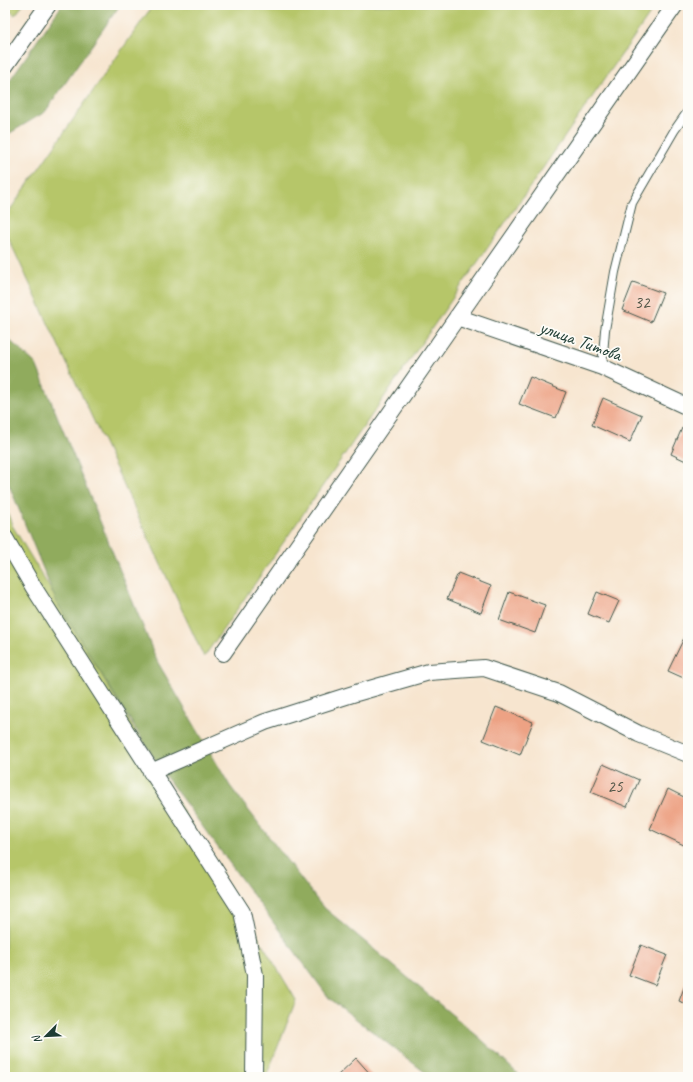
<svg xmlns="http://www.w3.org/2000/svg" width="693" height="1082" font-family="Caveat,sans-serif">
<rect width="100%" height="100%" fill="#fdfcf7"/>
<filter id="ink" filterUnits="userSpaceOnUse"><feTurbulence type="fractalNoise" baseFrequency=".025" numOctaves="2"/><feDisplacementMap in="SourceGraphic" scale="8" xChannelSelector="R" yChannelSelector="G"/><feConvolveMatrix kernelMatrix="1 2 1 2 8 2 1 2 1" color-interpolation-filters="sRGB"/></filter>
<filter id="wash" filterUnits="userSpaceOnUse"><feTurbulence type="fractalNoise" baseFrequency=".012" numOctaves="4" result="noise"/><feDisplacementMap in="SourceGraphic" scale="16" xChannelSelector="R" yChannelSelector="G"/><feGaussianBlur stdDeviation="0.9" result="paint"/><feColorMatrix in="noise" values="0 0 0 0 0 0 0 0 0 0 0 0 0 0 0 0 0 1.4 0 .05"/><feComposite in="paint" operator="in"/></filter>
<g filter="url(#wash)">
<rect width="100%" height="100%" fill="#f7e5cf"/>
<path fill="#b6c669" stroke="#6a824e" d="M5 5H23L15 15 5 7Z
M153 5H656L204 657 5 231V217Z
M5 506 12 525 296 1000 266 1077H5Z"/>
<path fill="#90ab5d" stroke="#587448" d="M62 5H120L45 112 5 136V87Z
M5 336 36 364 157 661 230 786 321 905 481 1039 521 1077H431L329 998 166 777 57 603 5 475Z"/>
<g id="blocks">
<path fill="#eda284" d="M633 282 663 293 651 322 622 310Z
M530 377 566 392 556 418 519 404Z
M603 398 642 415 630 442 592 425Z
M682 428 688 430V462L671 454Z
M458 573 491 586 481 613 447 599Z
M509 592 545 605 535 633 499 620Z
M597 592 619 601 609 623 588 614Z
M685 636 688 638V680L668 671Z
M496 707 533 722 520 755 483 740Z
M603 764 639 780 627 807 591 792Z
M668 789 688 799 686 807 688 808V847L650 829Z
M641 945 667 955 655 985 629 975Z
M688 977V1005L679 1001Z
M356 1058 373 1077H336Z"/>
</g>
</g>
<g filter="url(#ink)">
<use href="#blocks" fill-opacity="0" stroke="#3f564b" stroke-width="1"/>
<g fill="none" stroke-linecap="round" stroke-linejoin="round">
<g stroke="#3f564b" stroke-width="10">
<path id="service" d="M602 367 605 330 615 272 632 203 674 131 688 111"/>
</g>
<g stroke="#3f564b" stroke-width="18">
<path id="minor" d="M5 66 48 5
M457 317 602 367 688 407
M5 538 34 588 242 912 255 975 254 1077
M223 653 675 5
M151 772 265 722 356 693 429 672 484 668 559 693 639 734 688 754"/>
</g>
<use href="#service" stroke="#fff" stroke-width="8"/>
<use href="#minor" stroke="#fff" stroke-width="16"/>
</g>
</g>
<g text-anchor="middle" stroke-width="3.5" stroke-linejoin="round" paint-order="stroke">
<g font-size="17" fill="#525648">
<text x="642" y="308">32</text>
<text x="615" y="792">25</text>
</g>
<g font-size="19" fill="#1f3d34" stroke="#fdfcf7">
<text transform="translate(581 340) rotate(20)" y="7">улица Титова</text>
</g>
</g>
<rect width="693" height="1082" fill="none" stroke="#fdfcf7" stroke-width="20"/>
<g transform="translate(46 1036) rotate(246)" stroke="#fdfcf7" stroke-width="3" paint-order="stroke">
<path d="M0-3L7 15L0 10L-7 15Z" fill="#1f3d34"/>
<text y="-6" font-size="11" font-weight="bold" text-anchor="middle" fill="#1f3d34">N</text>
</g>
</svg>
